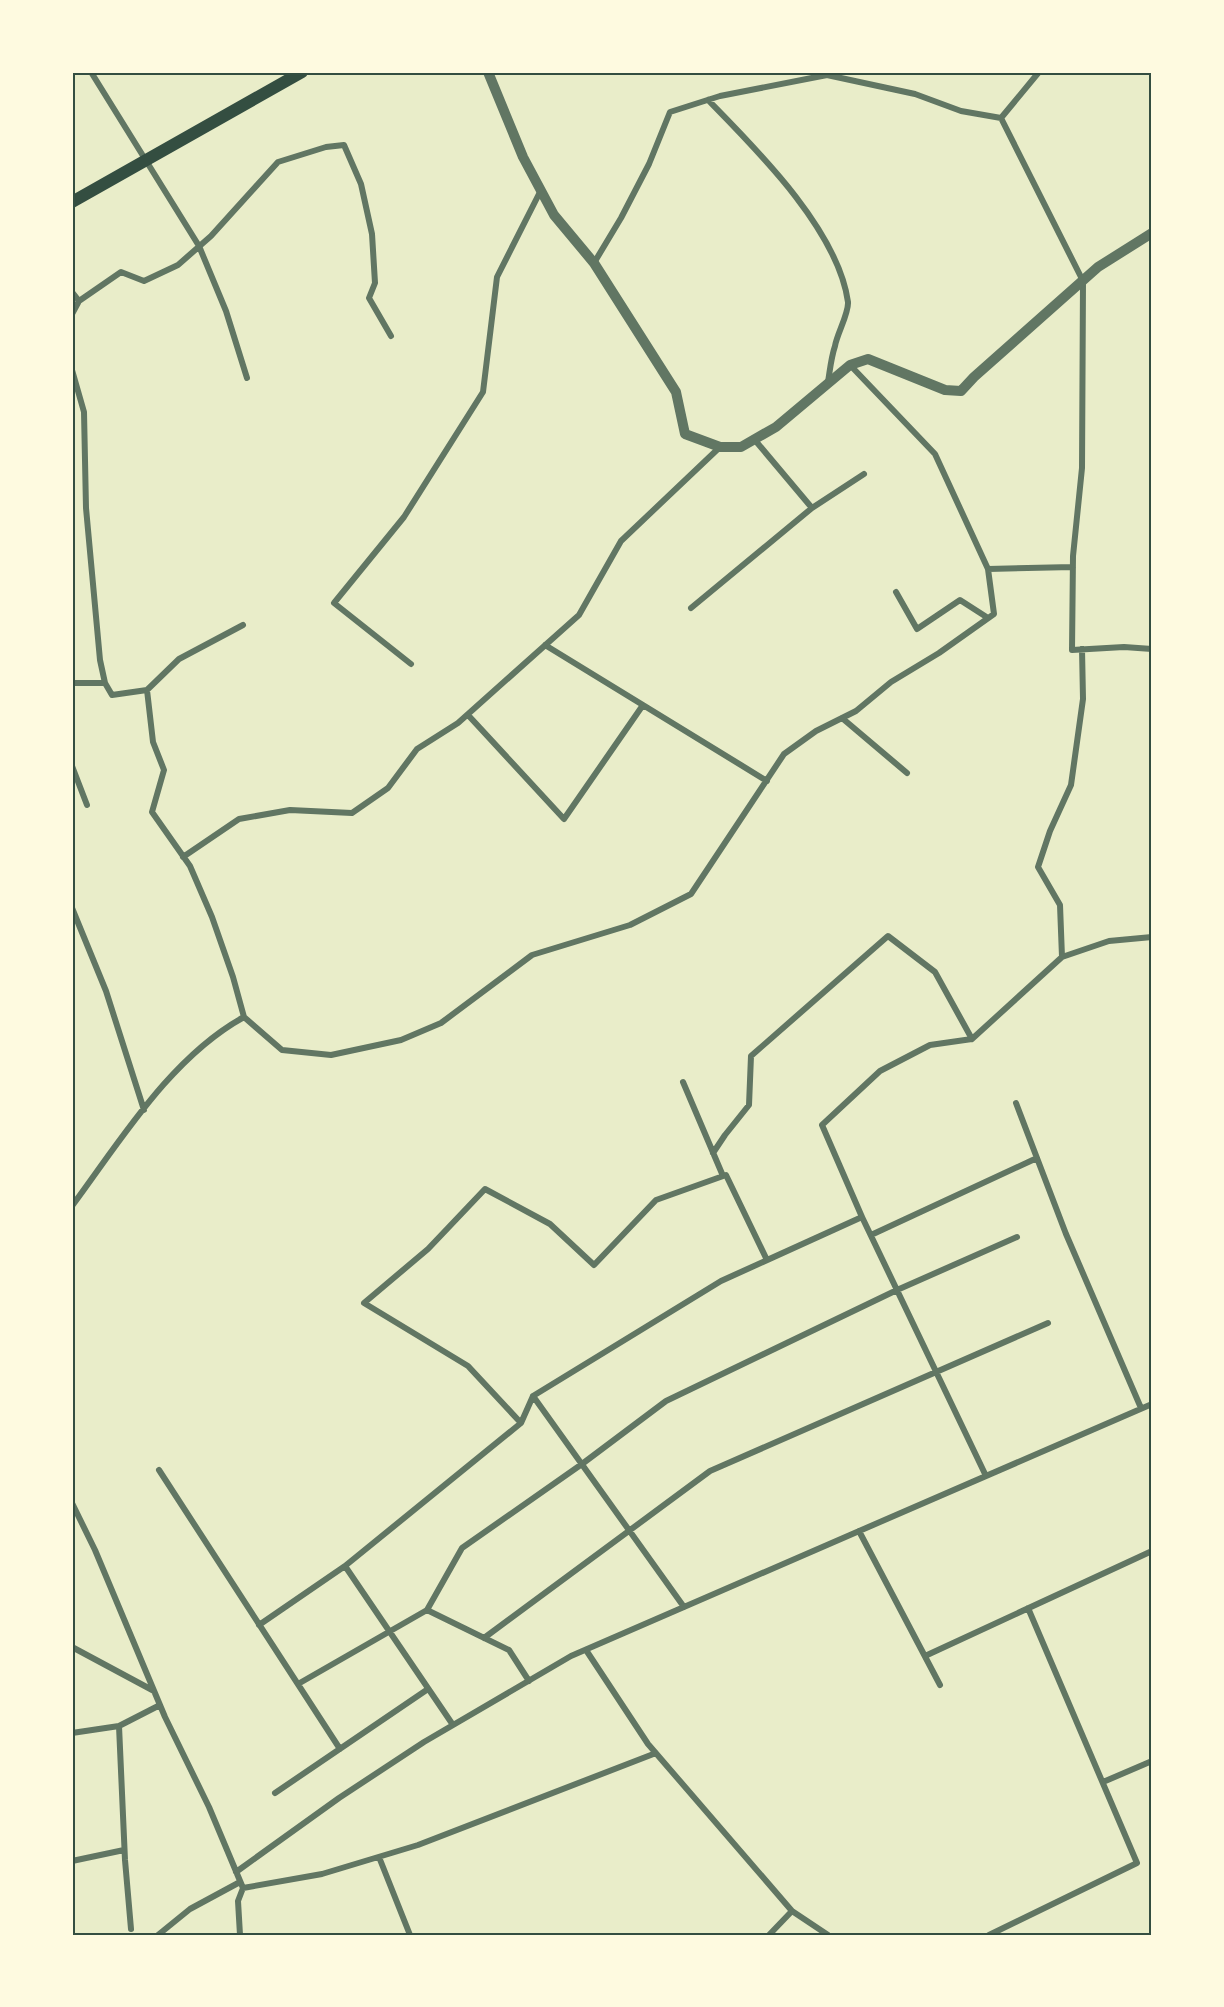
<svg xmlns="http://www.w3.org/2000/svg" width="1224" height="2007" font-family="'Source Serif 4',serif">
<rect width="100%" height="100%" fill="#e9edc9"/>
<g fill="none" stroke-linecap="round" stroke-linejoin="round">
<path stroke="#617663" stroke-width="6" d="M91 72 199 246 226 311 247 378
M708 100C757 150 838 230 848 302 849 313 837 334 835 346 831 358 830 370 828 382
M1001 118 1083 281 1082 468 1073 556 1072 650 1124 647 1152 649
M594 263 621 218 649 164 670 112 720 96 827 75 915 94 961 111 1001 118 1039 72
M72 292 79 301 72 314
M79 301 121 272 144 281 178 265 211 236 278 162 326 147 344 145 361 184 372 234 375 283 369 298 391 336
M850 365 935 454 988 569
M72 370 84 412 86 508 100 660 105 683H72
M754 439 812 508
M896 592 917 629 960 600 988 618
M691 608 812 508 864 474
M545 645 767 781
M411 664 334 603 404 517 483 392 497 277 541 190
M105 683 112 695 147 690 153 742 164 770 152 812 190 866 212 917 233 977 244 1017 282 1050 331 1055 401 1040 441 1023 532 955 630 925 691 894 784 754 816 731 856 711 891 682 939 653 994 614 988 569 1073 567
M147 690 179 659 243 625
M468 715 564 819 643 705
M842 718 907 773
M72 766 87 805
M183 857 239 819 290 810 352 813 388 788 417 749 458 723 579 615 621 541 720 447
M72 908 106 991 144 1110
M1062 957 1109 941 1152 937
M683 1082 723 1176
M1016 1103 1066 1234 1141 1408
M713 1153 725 1135 749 1105 751 1056 888 936 935 972 972 1039
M72 1206C121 1140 171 1057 244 1017
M862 1217 822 1125 880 1071 930 1045 972 1039 1062 957 1060 905 1038 867 1050 831 1071 785 1083 699 1082 649
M871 1235 1037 1158
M533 1396 684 1607
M521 1423 468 1366 364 1303 428 1249 485 1189 550 1224 594 1265 656 1200 726 1175 767 1260
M159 1470 340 1749
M72 1503 95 1550 165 1717 209 1807 243 1888 238 1901 240 1935
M859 1531 940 1685
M427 1610 509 1650 529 1681
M259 1625 345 1566
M484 1638 710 1471 1048 1323
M72 1647 154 1691
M586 1650 648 1744 792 1911 828 1935
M925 1656 1152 1551
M298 1684 427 1610 462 1548 582 1464 666 1401 897 1290 1017 1237
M453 1725 345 1566 521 1423 533 1396 721 1281 862 1217 986 1476
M119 1726 125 1860 131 1929
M72 1733 119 1726 160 1705
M1103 1782 1152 1761
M275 1793 428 1689
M379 1857 410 1935
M72 1861 124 1850
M236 1872 339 1798 424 1742 571 1656 1152 1404
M243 1888 322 1874 418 1845 656 1753
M158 1935 190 1909 240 1882
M769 1935 792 1911
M989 1935 1137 1863 1028 1608"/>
<path stroke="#617663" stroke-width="10" d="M488 72 523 157 554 215 594 263 676 392 685 434 720 447H741L776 427 850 365 868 359 945 390 961 391 974 377 1098 267 1152 233"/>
<path stroke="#344e41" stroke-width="12" d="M72 202 302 72"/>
</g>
<rect width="1224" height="2007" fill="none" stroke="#fefae0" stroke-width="147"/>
<rect x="74" y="74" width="1076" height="1860" fill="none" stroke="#344e41" stroke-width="2"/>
</svg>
